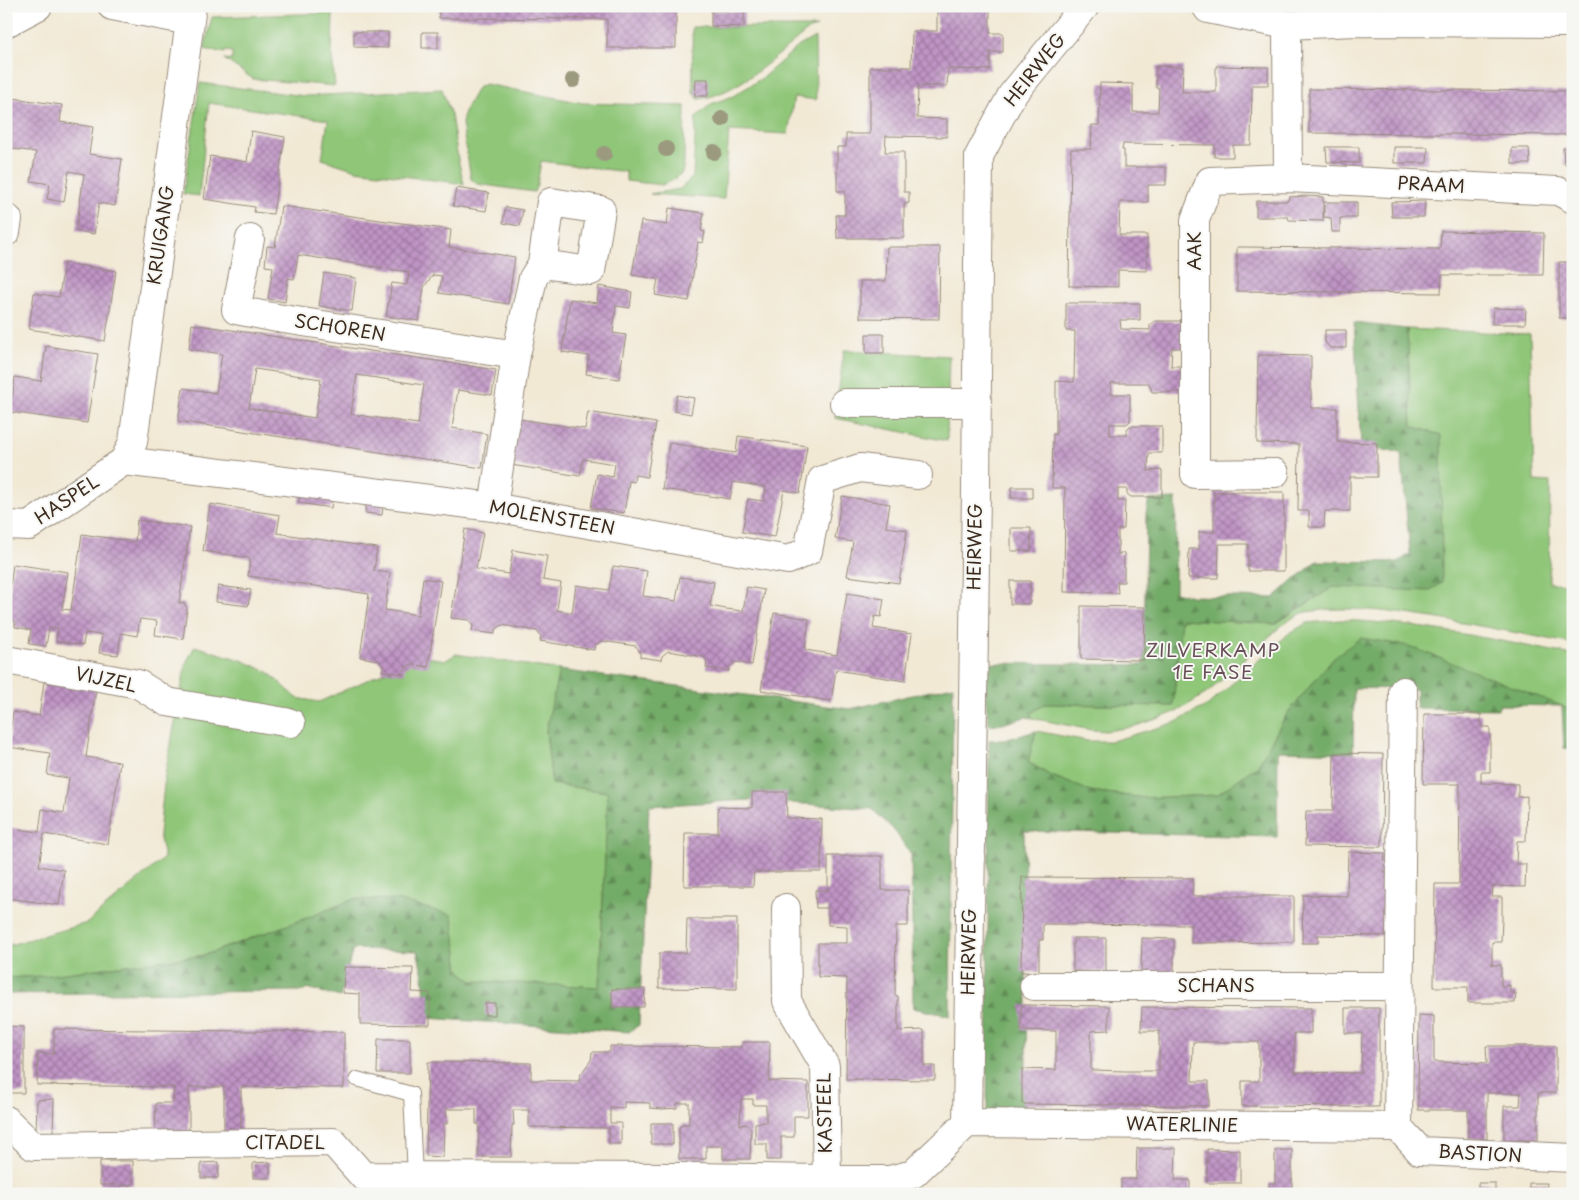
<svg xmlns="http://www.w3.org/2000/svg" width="1579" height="1200" font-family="'Playpen Sans',sans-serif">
<defs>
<pattern id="forest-firs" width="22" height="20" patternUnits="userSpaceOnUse" patternTransform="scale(1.25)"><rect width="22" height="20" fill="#73ab68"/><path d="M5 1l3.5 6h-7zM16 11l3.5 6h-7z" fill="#608b55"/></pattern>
<pattern id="building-cross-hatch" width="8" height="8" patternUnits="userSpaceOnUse" patternTransform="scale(1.25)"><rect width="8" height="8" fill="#bf94c5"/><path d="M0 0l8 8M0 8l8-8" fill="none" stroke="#9c799f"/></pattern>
</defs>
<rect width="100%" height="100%" fill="#f6f6f2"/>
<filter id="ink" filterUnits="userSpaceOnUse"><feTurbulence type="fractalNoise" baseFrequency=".02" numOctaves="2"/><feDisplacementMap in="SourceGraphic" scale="10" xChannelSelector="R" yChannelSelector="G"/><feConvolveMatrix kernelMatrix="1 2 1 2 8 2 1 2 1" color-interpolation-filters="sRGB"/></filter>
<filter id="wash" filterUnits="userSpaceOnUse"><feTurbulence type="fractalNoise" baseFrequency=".0096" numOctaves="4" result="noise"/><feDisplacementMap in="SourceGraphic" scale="20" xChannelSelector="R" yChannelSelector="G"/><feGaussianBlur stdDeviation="1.12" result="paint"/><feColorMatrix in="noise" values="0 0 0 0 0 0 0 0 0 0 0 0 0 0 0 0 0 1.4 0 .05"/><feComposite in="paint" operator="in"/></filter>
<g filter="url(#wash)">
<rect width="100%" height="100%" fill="#f2e9d5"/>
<path fill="#8fc678" stroke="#65784b" d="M333 13 332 55 335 86 253 79 224 59 232 60V52L225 51V53L204 49 212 17Z
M692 27H817L810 29C779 53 738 95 698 99L693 92Z
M815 37 816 100 794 97 788 134 729 131 724 199 650 194 680 189 693 177 696 117 711 104 733 96 762 78 799 46Z
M200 83 305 96 442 89 451 115 458 159 464 184 356 170 322 159 328 120 209 103 199 196 183 194Z
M485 84 583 103 685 106 684 163 682 173 673 180 662 185 626 181V172L541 161 537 185 534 192 477 184 471 179 462 124 464 112 477 88Z
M1407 329 1530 334 1534 481 1550 482 1549 583 1573 584V644C1526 634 1480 626 1433 618 1393 612 1348 605 1307 612 1297 614 1288 621 1280 627L1207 693 1178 711 1157 719 1132 727 1106 731 1091 730 1032 718 1031 713 1045 704 1173 706 1181 619 1275 624 1333 587 1426 567 1412 426Z
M844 350 949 356 947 441 835 418Z
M1340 620C1418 623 1496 640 1573 655V712L1562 706 1334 657 1287 714 1258 765 1217 795 1145 798 1090 791 1049 775 1028 762 1036 731 1088 741H1112L1174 723 1208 705 1288 634 1307 623Z
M195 646 244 661 268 672 297 698 319 702 419 656 446 660 456 654 559 670 546 731 552 784 608 792 599 987 472 981 459 970 452 915 354 899 315 915 205 955 42 976 6 978V946L87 923 164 858 159 834 165 775 186 663Z"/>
<path fill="url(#forest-firs)" stroke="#576a43" d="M1354 323 1407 329 1412 426 1441 435 1442 583 1429 591 1333 587 1275 624 1181 619 1173 706 1045 704 1031 713 1032 718 1025 717 1003 724 988 725 984 663 1144 665 1146 513 1149 500 1176 499 1175 592 1192 596 1273 598 1317 561 1398 562 1410 554 1401 453 1361 446Z
M1361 638 1409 646 1562 706 1573 712V749L1564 748 1562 706 1499 705 1498 709 1416 708V689L1354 688 1353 753 1278 751 1277 837 1024 831 1027 1004 1025 1117 987 1116 989 740H1004L1036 731 1028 762 1049 775 1090 791 1145 798 1217 795 1258 765 1287 714 1334 657Z
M559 670 850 709 953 686 950 1016 913 1008 911 854 893 829 872 809 750 800 649 806 639 1025 629 1032 427 1018 423 975 417 951 353 949 340 997 307 988 303 991 6 994V978L42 976 205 955 315 915 354 899 396 900 452 915 459 970 472 981 599 987 608 792 552 784 546 731Z"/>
<g id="blocks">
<path fill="url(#building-cross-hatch)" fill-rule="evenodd" d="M439 6H676V48H607V19L439 18Z
M937 6H990V33H1003V52H990V70L948 69 947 86H918L917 118 947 119V137L886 136 885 152H904V192H909V203L904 204V238H837L836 215H845V191H837V147H846V134H870V67H911L912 31H937Z
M711 11H744V27L711 26Z
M354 32H388V48L354 47Z
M422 32H438V48H422Z
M1156 66 1183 67 1182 92H1216V66L1268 67V85H1252L1251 145H1233V157H1214L1215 145 1123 144 1122 150H1124V167H1166V185H1148V202H1120L1119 235H1147V271L1118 270V287L1069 286 1071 149H1091L1092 125H1099L1100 83 1133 84V112H1158L1159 88H1156Z
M696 79H708V96H695Z
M1309 89 1573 91V135L1309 133Z
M6 97 62 105 60 122 93 127 89 154 122 159 115 206 99 203 94 234 76 231 84 174 69 171 64 202 47 199 50 184 31 181 36 152 6 148Z
M251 131 285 137 273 214 254 212 255 207 204 199 210 156 247 162Z
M1326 147H1359V163L1327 162Z
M1394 147H1428L1427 163H1394Z
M1512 148H1529L1530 164H1512Z
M1563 148H1573V164H1564Z
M456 188 489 193 486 211 453 206Z
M1305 196 1323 197V221L1289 220 1288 217H1256V201H1288L1289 197Z
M1425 201 1424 217H1392L1391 202Z
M1324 202H1357V218H1340V232H1332L1331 218 1324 217Z
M281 206 451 230 449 247 515 257 508 304 439 293 442 276 433 275 424 287 419 321 386 316 392 283 407 285 409 272 298 255 294 279 288 278 285 302 268 299 273 267 265 266 267 246 275 247Z
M505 207 523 210 520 226 503 223Z
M669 208 704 213 701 231 705 232 703 243 698 242 689 301 655 295 658 279 632 275 641 221 667 225Z
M1441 231 1544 233 1543 275H1442L1441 293 1237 291V247L1440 249Z
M887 247H940L939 319 860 318V281H886Z
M1559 262H1573V325H1571V318H1559Z
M64 263 116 271 105 341 29 329 34 293 59 297Z
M324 273 356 278 352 311 319 306Z
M599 286 632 292 630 308 616 306 613 333 626 335 619 379 586 374 589 356 562 352 570 299 597 303Z
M1066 303H1140V320H1120L1121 329 1150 330V325L1155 321H1185V348H1172L1171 366H1184V392H1152L1149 383H1111V394H1130V421L1127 424H1110V435H1127V429L1130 426H1162V453H1149L1148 471 1162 470V497H1131L1127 494V489H1118V501H1125L1124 529H1118V554L1124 553V582H1117L1118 593 1064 592 1065 488H1052L1053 434H1056V381L1074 382 1075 331H1066Z
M1493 308 1526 309 1525 324H1492Z
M192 324 496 370 492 395 458 390 452 428 487 434 482 468 178 421 183 388 216 393 222 354 189 349ZM255 369 321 379 315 418 249 408ZM357 375 424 385 418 424 351 414Z
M1325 330H1346V348H1330L1325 342Z
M866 334H884V353H866Z
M46 346 98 354 87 423 10 412 15 377 41 381Z
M1258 355 1311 356V408H1337V442L1377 443V477H1350V511H1325L1324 527H1309V511H1298L1299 444 1257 443Z
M677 395 694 398 691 414 674 411Z
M588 412 656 423 647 477 635 475 634 482 629 481 624 513 591 508 597 474 613 477 615 464 583 459 580 476 511 465 519 419 585 429Z
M738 436 807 446 800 493 784 490 775 537 742 532 748 499 764 501 766 487 733 482 730 499 662 489 669 443 736 453Z
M1012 487H1032V498H1011Z
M300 488 333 492 331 508 299 503Z
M1214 492H1284V571H1248V544H1219L1218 578H1188L1189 549H1199V532H1214Z
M842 496 890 504 886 527 907 530 899 583 847 576 853 542 835 539Z
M367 497 384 499 382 515 365 513Z
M210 504 280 515 277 533 377 548 374 571 390 573 385 610 418 615 423 578 441 581 428 667 411 664 405 668 404 674 382 671 383 666 378 660 360 657 369 594 248 576 250 558 203 551Z
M137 520 190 527 179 603H184L187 608 183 639 155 635 157 621 140 619 137 636 121 633 118 655 99 653 102 635 85 633 83 645 56 641 58 628H49L46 646 29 644 31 630 15 627V621L6 619 13 564 68 572 62 609 71 610 82 534 135 542Z
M1011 528H1031V551H1011Z
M465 529 483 533 476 569 509 574 513 550 547 556 543 580 561 583 557 610 572 613 576 585 609 590 613 566 647 571 643 596 676 601 680 577 714 582 710 606 726 609 743 611 747 587 764 590 752 665 736 662 729 667V671L706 668 707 662 704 657 668 651 662 656 661 660 640 657V652L636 646 602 641 595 645 594 650 540 641 541 637 537 631 502 625 495 630V634L472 631 473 626 469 620 451 618Z
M1010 581H1030V604H1010Z
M218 586 251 590 248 606 216 602Z
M847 593 884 599 881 617 875 616 873 628 912 634 905 681 836 670 831 701 761 690 774 613 809 619 805 650 837 655Z
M1081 606 1145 607 1144 660 1081 659Z
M44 682 96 689 86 757 120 762 108 844 44 834 39 866 64 870 59 905 6 898V827L39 832 42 809 64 813 69 778 47 775 50 753 8 747 13 712 39 716Z
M1424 714H1481V727H1490V772H1481V783L1518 784V797L1527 796 1526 841H1517L1516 864H1526L1525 887 1493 886 1492 897H1502V919L1501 942H1492V965H1501V986L1510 985V993H1516L1515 1003H1468V987H1434L1435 884H1459L1460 784H1423Z
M1334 753 1383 754 1382 847 1305 846 1306 811H1333Z
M752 792H786L787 818 822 819 821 872H754L753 886H684L685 833H718V807L752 808Z
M1348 852 1385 853 1384 872H1387L1386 936 1318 935V943H1302L1303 895 1347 896Z
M828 856H882V890H908V926H896L895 995 898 996V1031L924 1030V1066H935V1080L846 1079 847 978 818 977V943H847V926L828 925V908H816L815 890H828Z
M1022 877 1193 878 1192 896H1294V942L1191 943V925L1043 924V940H1039V972H1021Z
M687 919H737V989L659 988V953H686Z
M1073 938H1106V972L1073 971Z
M1142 938 1174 939V972H1141Z
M344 967 413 968 412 992 430 993V1025L360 1024V994L343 993Z
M612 989H645L644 1007H612Z
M485 1003H495V1015H485Z
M1021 1005 1109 1006V1030L1091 1031V1070L1125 1071H1159V1031H1141L1142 1007 1311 1008V1033H1294L1295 1072 1361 1073 1362 1033H1345V1008H1379V1107L1242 1106V1081H1259V1042H1193L1192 1081H1209V1106L1022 1104V1069L1056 1070V1031L1021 1030Z
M1419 1015 1434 1016V1062L1487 1063 1486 1046H1556V1093H1538V1140H1504V1106H1520L1521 1093H1487V1139H1468V1110H1418Z
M6 1026 24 1027V1093H6Z
M54 1029 344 1032V1088L241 1087V1134H224V1087H189V1134H155L156 1103H173L174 1087 37 1085 38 1053 54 1054Z
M378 1039H410V1073H377Z
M742 1042H770L769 1081 808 1082V1116H794V1137H781V1160H767V1144H755V1123L766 1122V1105H753V1099H741L740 1125 747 1124 751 1129 750 1159H723V1146H706V1159H679V1127L683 1124H689V1103H677V1108L663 1109 650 1108V1103L624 1102V1108L610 1107V1123H621V1144H609V1128L529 1127V1110H513L514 1125H512L511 1157H478L479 1124H476V1109H446L447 1124H444L443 1157 426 1156 428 1062 531 1063V1080L579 1081 580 1075 591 1060 592 1052H610V1046L742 1047Z
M54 1099 53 1133H36L37 1100Z
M651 1123H673V1144H651Z
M1137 1148H1176L1175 1180H1190V1194H1121V1179H1136Z
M1207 1149 1240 1150V1183H1207Z
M1275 1150H1292V1194H1269V1183H1275Z
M100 1161H133V1185H100Z
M219 1162 218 1178H201V1163Z
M270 1162V1178H253V1163Z
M1478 1183H1495V1194H1478Z
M1529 1183H1547L1546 1194H1529Z
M150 1192H186V1194H150Z"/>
</g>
</g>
<g filter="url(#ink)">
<use href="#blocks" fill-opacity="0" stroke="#968a7a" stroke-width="1"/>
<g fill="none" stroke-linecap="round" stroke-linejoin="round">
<g stroke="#968a7a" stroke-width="16">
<path id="lane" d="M357 1079 411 1094 415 1176"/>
</g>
<g stroke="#968a7a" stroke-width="30">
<path id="street" d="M112 6 190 21
M1206 6 1208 9 1287 25 1355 22 1573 23
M6 23 38 6
M1288 178 1558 191 1573 199
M6 232 8 219
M250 239 236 310 277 318 516 355
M844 403H977
M124 461 493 507 788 560 808 551 822 480 860 468 918 475
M124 461 133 442 192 6
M1275 473 1195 474V220L1210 181 1288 178 1287 25
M493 507 516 355 533 278 542 264 551 202 601 210 591 271 542 264
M6 525 29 526 124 461
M6 660 138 684 167 702 291 723
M786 908 787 1001 825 1066 827 1178
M1034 986H1399
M6 1120 33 1146 333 1142 363 1176 692 1177 889 1180 913 1174 967 1123
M967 1123 976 491 979 156 1012 95 1085 6
M967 1123 1398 1127
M1398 1127 1403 691
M1398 1127 1420 1151 1573 1158"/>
</g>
<use href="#lane" stroke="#fff" stroke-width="14"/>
<use href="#street" stroke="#fff" stroke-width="28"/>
</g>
<g fill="#9b9a7f">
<circle cx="573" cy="80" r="8"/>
<circle cx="722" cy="119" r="8"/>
<circle cx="666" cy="149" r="8"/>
<circle cx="714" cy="152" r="8"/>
<circle cx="604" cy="154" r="8"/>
</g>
</g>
<g text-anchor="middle" stroke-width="4" stroke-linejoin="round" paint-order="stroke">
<g font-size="18" fill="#3b2a1e" stroke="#f6f6f2">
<text transform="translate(1035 70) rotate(-52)" y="6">HEIRWEG</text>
<text transform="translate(1431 185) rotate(3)" y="6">PRAAM</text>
<text transform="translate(161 235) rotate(-82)" y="6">KRUIGANG</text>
<text transform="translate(1195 251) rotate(-90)" y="6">AAK</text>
<text transform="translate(340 328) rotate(9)" y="6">SCHOREN</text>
<text transform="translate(67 500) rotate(-34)" y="6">HASPEL</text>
<text transform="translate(552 518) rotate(10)" y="6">MOLENSTEEN</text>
<text transform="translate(975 547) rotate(-89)" y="6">HEIRWEG</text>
<text transform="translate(106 680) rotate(12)" y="6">VIJZEL</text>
<text transform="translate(969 952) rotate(-89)" y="6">HEIRWEG</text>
<text x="1216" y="992">SCHANS</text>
<text transform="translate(825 1113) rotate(-91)" y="6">KASTEEL</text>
<text transform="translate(1182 1125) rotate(1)" y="6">WATERLINIE</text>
<text x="285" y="1149">CITADEL</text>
<text transform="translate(1480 1154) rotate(3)" y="6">BASTION</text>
</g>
<g font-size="19" letter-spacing="1" fill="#694f58" stroke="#f6f6f2">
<text x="1213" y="657">ZILVERKAMP<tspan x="1213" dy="22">1E FASE</tspan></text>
</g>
</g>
<rect width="1579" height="1200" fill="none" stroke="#f6f6f2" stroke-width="25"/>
</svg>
